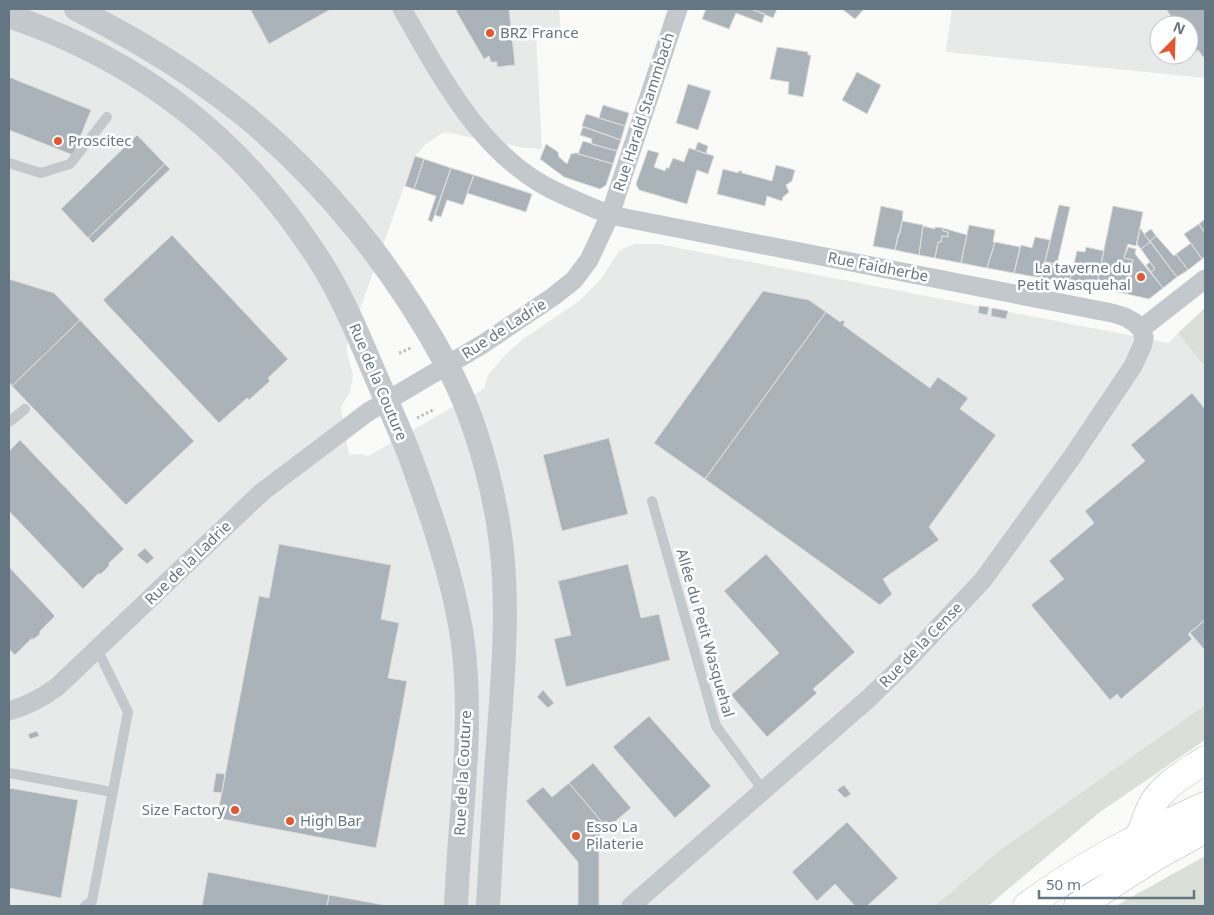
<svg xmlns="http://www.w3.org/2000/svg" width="1214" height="915" font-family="'Noto Sans',sans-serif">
<rect width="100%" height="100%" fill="#fafaf8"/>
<path fill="#e8e9e9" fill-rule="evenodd" d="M9 9H559L561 31 536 34 542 149 526 148 444 132 426 144 415 156 346 348 353 376 350 392 341 407 349 455 361 454 368 456 484 389 488 375 506 354 522 340 579 301 601 279 620 250 635 244H658L1169 343 1178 333 1205 367V705L1000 850 935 906H9Z
M952 9H1205V78L946 52ZM1159 25H1189V55H1159Z"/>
<path fill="#dadfd7" d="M1205 308V367L1178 333Z
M1205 705V740L1100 812 988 906H935L1000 850Z
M1205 856V906H1116L1121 903Z"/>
<path fill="#aab3b9" stroke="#dcdcda" d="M250 9H331L269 44Z
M459 9H509L515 65 497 67V62H491L489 56 484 59 456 11Z
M706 9H751L765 14 762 23 736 13 729 29 702 19Z
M751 9H777L773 18Z
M842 9H864L855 19Z
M1166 9H1205V57H1203L1198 50 1195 52 1189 43V25H1177Z
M777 47 808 52V55H811L803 97 788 94 789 82 770 79Z
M857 72 881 85 867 114 842 100Z
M9 77 91 110 73 155 9 130Z
M688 84 711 91 698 130 676 123Z
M603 105 629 113 625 126 599 118Z
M586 114 625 126 621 140 582 126Z
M583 127 621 140 617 151 591 144 592 139 580 135Z
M137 135 165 164 88 238 61 209Z
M583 141 617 151 613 164 578 154Z
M698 142 708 146 706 154 695 150Z
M546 144 558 152 559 157 567 164 571 154 576 153 613 164 606 185 600 189 564 177 540 159Z
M689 148 714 156 708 174 697 170 687 204 639 190 636 184 648 150 659 153 654 167 665 171 666 168H669L673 158 684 162Z
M415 156 424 159 414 189 405 186Z
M424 159 451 168 432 222 428 220 436 196 414 189Z
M165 164 170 169 93 243 88 238Z
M776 165 795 170 792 181 786 185 789 192 783 197 782 201 767 196 765 206 717 194 723 169 738 173 739 171H742V173L772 181Z
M451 168 474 175 463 205 447 200 441 217 435 215Z
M474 175 532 194 526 212 467 193Z
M1059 205 1070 207 1057 264 1045 262Z
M881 206 903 211 902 223 900 234H898L895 250 873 246Z
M1113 206 1143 212 1136 246 1128 244 1126 250 1124 258 1133 260 1127 294 1096 288Z
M1205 219V233L1199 224Z
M902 221 923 225 919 255 895 250Z
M1199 224 1205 233V256L1202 259 1184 234Z
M969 225 995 230 993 242H995L987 268 961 263Z
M923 226 935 229V227L943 228V231L948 232V237L942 236 941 242H938L935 258 919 255Z
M943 228 967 235 961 263 935 258 938 242H941L942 236 948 237V232L943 231Z
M1140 228 1150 242 1141 249 1137 244Z
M1151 229 1156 236 1150 241 1144 234Z
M172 235 288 359 268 378 270 381 249 400 247 398 219 423 103 300Z
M1156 236 1174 256 1176 254 1188 270 1177 277 1150 241Z
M1035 237 1050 240 1041 278 1014 273 1021 245 1032 248Z
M995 242 1020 247 1014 273 987 268Z
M1150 242 1177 277 1163 288 1151 272 1155 269 1141 249Z
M1191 243 1202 259 1188 270 1176 254Z
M1086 247 1104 251 1096 288 1069 284 1077 251 1085 252Z
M1128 247 1136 249 1135 254 1163 288 1149 299 1127 294 1133 260 1124 258Z
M1045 262 1073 267 1069 284 1041 278Z
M1150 262 1155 269 1151 272 1146 265Z
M9 279 54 293 80 320 12 386 9 382Z
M763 291 809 300 826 312 705 479 654 443Z
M979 306 989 307 987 315 978 313Z
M992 308 1008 311 1006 319 991 316Z
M826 312 840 322 842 320 845 322 843 325 930 388 938 377 968 398 960 409 996 435 929 527 939 540 883 579 892 594 880 605 705 479Z
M80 320 194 441 126 505 12 386Z
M1192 393 1205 409V620L1188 634 1192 639 1121 699 1117 694 1110 700 1031 605 1064 579 1049 561 1094 523 1085 511 1145 461 1131 445Z
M609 438 628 514 562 531 543 455Z
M20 440 124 549 109 563V566L101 574H98L83 589 9 511V451Z
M279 544 391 565 381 619 399 623 388 678 407 681 376 848 217 818 259 596 269 598Z
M145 548 154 558 147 564 137 555Z
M766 554 855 652 813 689 817 693 767 737 731 695 779 653 724 591Z
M628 564 641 618 659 614 670 660 566 687 554 639 571 635 558 581Z
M9 567 55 616 40 631V634L34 639H31L15 655 9 649Z
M1205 620V648L1204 649 1190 633Z
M543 690 554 703 548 708 537 697Z
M649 716 711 786 675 818 613 747Z
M37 731 39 736 30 739 28 734Z
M593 763 631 808 607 828 569 783Z
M216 773 225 774 222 793 213 792Z
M569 783 607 828 599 836V906H578V862L526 801 543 787 552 797Z
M844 785 851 794 845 798 837 790Z
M9 788 78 800 61 898 9 888Z
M847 822 898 878 867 906H855L835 884 817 901 792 872Z
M208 872 329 895 327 906H202Z
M329 895 384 905V906H327Z"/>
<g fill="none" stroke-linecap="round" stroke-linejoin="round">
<g stroke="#b5babe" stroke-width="29">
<path id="primary" d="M1027 906C1082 865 1143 834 1205 806
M1078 906 1156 856 1205 829"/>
</g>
<g stroke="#b4b9bd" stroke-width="29">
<path id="motorway" d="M1139 837C1144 827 1147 815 1152 805 1164 784 1186 773 1205 760"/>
</g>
<path stroke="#bbbfc2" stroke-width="3" stroke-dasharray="2.5 2.5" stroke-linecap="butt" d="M399 353 413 347
M417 418 435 409"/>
<path stroke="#c3c8cc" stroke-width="10" d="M9 163 41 173 70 164 107 117
M9 422 25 409
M652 501 716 726 763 790
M9 773 112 792
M85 906 92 901 128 712 98 651"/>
<path stroke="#c3c8cc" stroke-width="19" d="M402 9C439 73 475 144 540 183 562 196 587 205 610 215L1112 313 1125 317 1134 322 1141 329 1144 337 1143 344 1133 366 1072 457 983 580 903 665 868 699 631 906
M1141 329 1205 279
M9 711C27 706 42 698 57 687L262 492 368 412 483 344 554 296 574 280 589 260 610 215 678 9"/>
<path stroke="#c3c8cc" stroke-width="24" d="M76 9C136 39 192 73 244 115 327 183 396 271 447 365 479 424 501 511 504 578 507 633 502 689 498 745 494 798 491 852 488 906
M9 16C137 59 238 137 312 249 337 285 354 325 371 365 384 396 399 427 411 459 433 519 457 589 464 652 473 737 459 822 456 906"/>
<use href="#primary" stroke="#fff" stroke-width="28"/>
<use href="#motorway" stroke="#fff" stroke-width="28"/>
</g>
<g fill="#e4572e" stroke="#fff" stroke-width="2">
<circle cx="490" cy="33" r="5"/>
<circle cx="58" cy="141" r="5"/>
<circle cx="1141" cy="277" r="5"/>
<circle cx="235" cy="810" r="5"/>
<circle cx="290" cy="821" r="5"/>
<circle cx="576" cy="836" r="5"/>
</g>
<g text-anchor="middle" stroke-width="5" stroke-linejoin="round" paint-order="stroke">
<g font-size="15" fill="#657683" stroke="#fff" text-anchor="start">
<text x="500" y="38">BRZ France</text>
<text x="68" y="146">Proscitec</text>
<text x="1131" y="273" text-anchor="end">La taverne du<tspan x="1131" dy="17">Petit Wasquehal</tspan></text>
<text x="225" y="815" text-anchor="end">Size Factory</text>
<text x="300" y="826">High Bar</text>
<text x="586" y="832">Esso La<tspan x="586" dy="17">Pilaterie</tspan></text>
</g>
<g font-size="15" fill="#657683" stroke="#fff">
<text transform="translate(644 112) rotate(-72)" y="5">Rue Harald Stammbach</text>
<text transform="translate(878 267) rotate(11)" y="5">Rue Faidherbe</text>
<text transform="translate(504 329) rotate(-33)" y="5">Rue de Ladrie</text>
<text transform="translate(378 382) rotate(67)" y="5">Rue de la Couture</text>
<text transform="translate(188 563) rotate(-44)" y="5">Rue de la Ladrie</text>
<text transform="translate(705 633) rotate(74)" y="5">Allée du Petit Wasquehal</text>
<text transform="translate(921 645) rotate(-46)" y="5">Rue de la Cense</text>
<text transform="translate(463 773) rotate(-87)" y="5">Rue de la Couture</text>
</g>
</g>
<rect width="1214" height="915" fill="none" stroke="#657683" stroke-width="20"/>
<g transform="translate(1174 40) rotate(23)"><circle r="24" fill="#ffffff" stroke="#c1c8cd"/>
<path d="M0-4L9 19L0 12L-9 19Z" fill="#e4572e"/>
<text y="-8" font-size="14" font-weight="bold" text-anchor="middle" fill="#657683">N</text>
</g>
<path d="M1039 890v8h155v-8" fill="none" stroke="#657683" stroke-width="2.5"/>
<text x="1046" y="890" font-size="15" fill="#657683" stroke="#ffffff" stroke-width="4" paint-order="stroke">50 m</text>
</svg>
